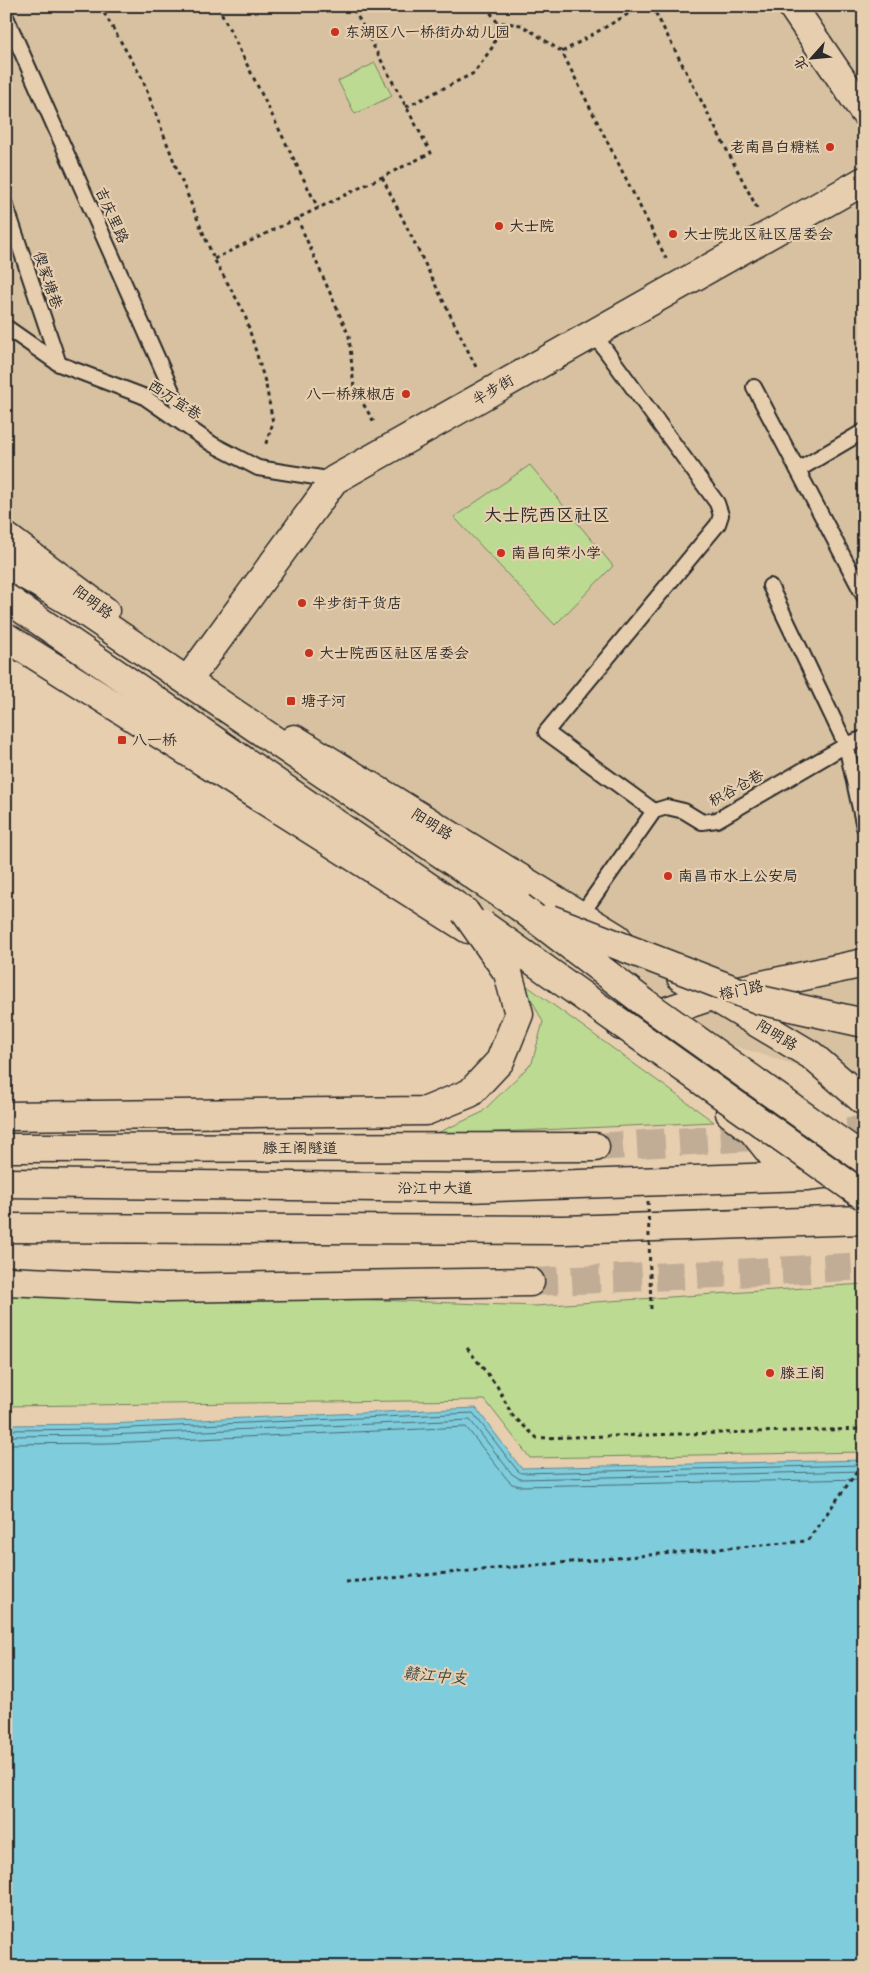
<svg xmlns="http://www.w3.org/2000/svg" width="870" height="1973" font-family="Pangolin,'LXGW WenKai TC',sans-serif">
<rect width="100%" height="100%" fill="#e7ceaf"/>
<filter id="ink" filterUnits="userSpaceOnUse"><feTurbulence type="fractalNoise" baseFrequency=".02" numOctaves="2"/><feDisplacementMap in="SourceGraphic" scale="10" xChannelSelector="R" yChannelSelector="G"/><feConvolveMatrix kernelMatrix="1 2 1 2 8 2 1 2 1" color-interpolation-filters="sRGB"/></filter>
<g filter="url(#ink)">
<path fill="#d7c1a0" d="M6 6H864V1086L721 1042 543 951 203 715 6 573Z"/>
<path fill="#bcda92" stroke="#74825e" d="M375 63 392 96 355 114 338 81Z
M530 465 613 566 555 625 454 517Z
M523 983 714 1122 433 1135 481 1113 532 1063 543 1022Z
M864 1284V1452L530 1458 485 1400 6 1406V1286L535 1306Z"/>
<path fill="#7eccdc" stroke="#5d8c95" d="M476 1408 521 1468 864 1460V1967H6V1425L108 1424Z"/>
<g fill="none" stroke-linecap="round" stroke-linejoin="round">
<path stroke="#4c6b72" stroke-width="1" d="M6 1430 108 1429 473 1413 517 1470 521 1473 864 1465
M6 1436 108 1435 470 1420 512 1474 520 1479 864 1471
M6 1444 109 1443 466 1427 507 1479 512 1484 520 1486 864 1479"/>
<path stroke="#c1ad95" stroke-width="28" stroke-dasharray="28 14" stroke-linecap="butt" d="M595 1147 864 1130
M530 1282 718 1274 864 1266"/>
<g stroke="#2b2b2b" stroke-width="18">
<path id="service" d="M6 17 188 427
M6 206 59 364
M6 327 59 364 143 396 212 444 258 468 334 480
M593 333 717 503 721 515 718 524 546 732 654 811
M754 387 864 596
M798 470 864 431
M770 586 846 745 864 827
M581 915 654 811 667 807 684 811 702 822 717 820 846 745 864 738"/>
</g>
<g stroke="#2b2b2b" stroke-width="31">
<path id="minor" d="M792 6 864 112
M191 676 334 480 864 181"/>
</g>
<g stroke="#2b2b2b" stroke-width="31">
<path id="tertiary" d="M621 1026 712 996 864 963"/>
</g>
<g stroke="#2b2b2b" stroke-width="31">
<path id="primary" d="M6 537 105 611
M6 637 468 929
M294 739 617 938
M681 977 811 1055 864 1101
M730 1113 753 1131 773 1156 806 1176
M6 1183 468 1188 806 1176 864 1169
M6 1228 564 1230 864 1220"/>
</g>
<g stroke="#2b2b2b" stroke-width="31">
<path id="trunk" d="M6 564 69 601 520 907
M6 598 465 912
M6 1148 595 1147
M6 1281 163 1288 530 1282"/>
</g>
<path stroke="#2b2b2b" stroke-width="3" stroke-dasharray="4 4" stroke-linecap="butt" d="M100 6 142 78 178 172 214 259 244 312 266 385 273 423 265 446
M218 6 318 208
M486 6 497 22 522 25 562 52
M642 6 562 52 667 260
M652 6 757 208
M406 107 474 73 494 45 497 22
M382 177 476 367
M297 218 349 336 354 388 375 424
M214 259 431 153 352 6
M467 1348 497 1386 512 1415 537 1438 864 1429
M346 1582 807 1541 864 1462"/>
<use href="#service" stroke="#e7ceaf" stroke-width="14"/>
<use href="#minor" stroke="#e7ceaf" stroke-width="28"/>
<use href="#tertiary" stroke="#e7ceaf" stroke-width="28"/>
<use href="#primary" stroke="#e7ceaf" stroke-width="28"/>
<use href="#trunk" stroke="#e7ceaf" stroke-width="28"/>
<g stroke="#2b2b2b" stroke-width="31" stroke-linecap="butt">
<path id="trunk-bridge" d="M520 907 645 1003 864 1159
M550 919 760 1000 864 1023
M483 925 864 1196
M6 1116 426 1111 470 1093 500 1061 519 1014 508 973 465 912"/>
</g>
<path stroke="#2b2b2b" stroke-width="3" stroke-dasharray="4 4" stroke-linecap="butt" d="M648 1201 651 1310"/>
<use href="#trunk-bridge" stroke="#e7ceaf" stroke-width="28"/>
</g>
</g>
<g fill="#c8321e" stroke="#e7ceaf" stroke-width="2">
<circle cx="335" cy="32" r="5"/>
<circle cx="830" cy="147" r="5"/>
<circle cx="499" cy="226" r="5"/>
<circle cx="673" cy="234" r="5"/>
<circle cx="406" cy="394" r="5"/>
<circle cx="501" cy="553" r="5"/>
<circle cx="302" cy="603" r="5"/>
<circle cx="309" cy="653" r="5"/>
<rect x="286" y="696" width="10" height="10" rx="2.5"/>
<rect x="117" y="735" width="10" height="10" rx="2.5"/>
<circle cx="668" cy="876" r="5"/>
<circle cx="770" cy="1373" r="5"/>
</g>
<g text-anchor="middle" stroke-width="4.5" stroke-linejoin="round" paint-order="stroke">
<g font-size="15" fill="#2b2b2b" stroke="#e7ceaf" text-anchor="start">
<text x="345" y="37">东湖区八一桥街办幼儿园</text>
<text x="820" y="152" text-anchor="end">老南昌白糖糕</text>
<text x="509" y="231">大士院</text>
<text x="683" y="239">大士院北区社区居委会</text>
<text x="396" y="399" text-anchor="end">八一桥辣椒店</text>
<text x="511" y="558">南昌向荣小学</text>
<text x="312" y="608">半步街干货店</text>
<text x="319" y="658">大士院西区社区居委会</text>
<text x="301" y="706">塘子河</text>
<text x="132" y="745">八一桥</text>
<text x="678" y="881">南昌市水上公安局</text>
<text x="780" y="1378">滕王阁</text>
</g>
<g font-size="15" fill="#2b2b2b" stroke="#e7ceaf">
<text transform="translate(112 215) rotate(66)" y="5">吉庆里路</text>
<text transform="translate(48 280) rotate(71)" y="5">偰家塘巷</text>
<text transform="translate(493 390) rotate(-30)" y="5">半步街</text>
<text transform="translate(175 400) rotate(33)" y="5">西万宜巷</text>
<text transform="translate(93 602) rotate(37)" y="5">阳明路</text>
<text transform="translate(736 788) rotate(-29)" y="5">积谷仓巷</text>
<text transform="translate(432 824) rotate(32)" y="5">阳明路</text>
<text transform="translate(741 990) rotate(-12)" y="5">榕门路</text>
<text transform="translate(777 1035) rotate(31)" y="5">阳明路</text>
<text x="300" y="1153">滕王阁隧道</text>
<text x="435" y="1193">沿江中大道</text>
</g>
<g font-size="16" font-style="italic" fill="#374346" stroke="#e7ceaf">
<text transform="translate(435 1675) rotate(5)" y="6">赣江中支</text>
</g>
<g font-size="18" fill="#2b2b2b" stroke="#e7ceaf">
<text x="547" y="521">大士院西区社区</text>
</g>
</g>
<rect width="870" height="1973" fill="none" stroke="#e7ceaf" stroke-width="25"/>
<rect x="12" y="12" width="845" height="1948" fill="none" stroke="#2b2b2b" stroke-width="2" filter="url(#ink)"/>
<g transform="translate(812 58) rotate(243)" stroke="#e7ceaf" stroke-width="4" paint-order="stroke">
<path d="M0-4L9 19L0 12L-9 19Z" fill="#2b2b2b"/>
<text y="-8" font-size="14" font-weight="bold" text-anchor="middle" fill="#2b2b2b">北</text>
</g>
</svg>
